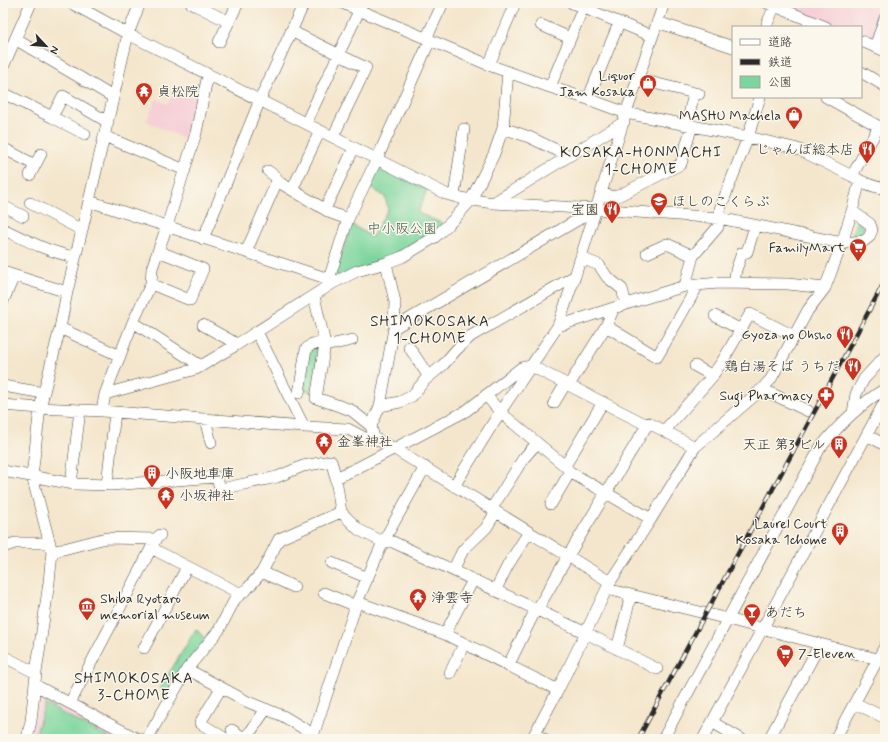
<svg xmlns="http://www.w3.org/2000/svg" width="888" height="742" font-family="Mynerve,'Klee One',sans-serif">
<defs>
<pattern id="grass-tufts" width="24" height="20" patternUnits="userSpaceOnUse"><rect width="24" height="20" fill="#7bd59c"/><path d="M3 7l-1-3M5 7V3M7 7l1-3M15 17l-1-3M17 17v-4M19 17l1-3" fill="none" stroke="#6ab787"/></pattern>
</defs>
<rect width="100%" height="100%" fill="#fbf7ec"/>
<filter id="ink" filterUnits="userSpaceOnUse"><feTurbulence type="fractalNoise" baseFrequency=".025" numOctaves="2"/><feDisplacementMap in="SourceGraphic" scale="8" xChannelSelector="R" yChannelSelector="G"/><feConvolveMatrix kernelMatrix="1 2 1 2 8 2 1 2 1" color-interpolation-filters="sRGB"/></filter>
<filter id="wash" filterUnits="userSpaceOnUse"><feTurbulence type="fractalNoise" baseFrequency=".012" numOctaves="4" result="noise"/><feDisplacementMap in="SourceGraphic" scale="16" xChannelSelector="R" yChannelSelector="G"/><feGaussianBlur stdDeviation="0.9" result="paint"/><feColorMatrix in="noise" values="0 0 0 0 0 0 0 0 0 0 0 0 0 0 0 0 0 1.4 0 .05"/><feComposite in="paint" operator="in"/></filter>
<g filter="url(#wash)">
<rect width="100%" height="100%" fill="#f4e6cc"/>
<path fill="#f6cfd7" d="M780 3H885V5L873 40 861 38V27H834L782 6Z
M175 89 199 100 189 141 146 121 156 99 168 104Z
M43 695 125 739H28Z"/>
<path fill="url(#grass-tufts)" stroke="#538064" d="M859 221C865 227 865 229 862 237H852V234L856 222Z"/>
<path fill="#7bd59c" stroke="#538064" d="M378 165 427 190 418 213 444 224 399 255 334 279 351 224 372 237 388 209 385 197 369 186Z
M320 347 313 391 311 392 303 389 309 350Z
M196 629 206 640 168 693 160 688Z
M45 704 111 739H34Z"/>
</g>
<g filter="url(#ink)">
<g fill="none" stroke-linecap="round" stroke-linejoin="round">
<g stroke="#494743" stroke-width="12">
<path id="minor" d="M71 3 128 34 446 194 460 198 493 203 596 209 719 218 842 243 864 241 869 237 872 230 870 224 852 211
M191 3 229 22
M342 3 489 65 550 87 588 99 626 113 748 137 794 148 800 150 852 176C862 182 873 188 885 188
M572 3 652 36
M767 3 826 27
M657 22 733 47
M541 25 570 38
M767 27V24L776 3
M291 31 366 68 333 137
M15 39 113 97
M426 39 443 3
M861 41 885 51
M219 42 238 3
M875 47 885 18
M489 65 515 3
M3 67 31 3
M861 72 885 86
M637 79 699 94
M550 87 585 3
M3 93 52 117 63 96 108 122
M826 97 885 130
M588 99 619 23
M52 117 85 134
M306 123 359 11
M687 124 694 93
M503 128 529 137 569 156
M104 136 185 170
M3 148 35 165
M268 171 276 177 277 181
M30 175 41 154
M852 176 879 126
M292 190 320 131
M601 194 616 197 681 164 692 125
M454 196 464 129
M89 201 329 279 333 283
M30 203 82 230
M493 203 624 122
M3 206 23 216
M325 209 354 148
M3 229C28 241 48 252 75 257
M203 239 260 100 304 3
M246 252 277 181 331 213 348 219
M647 253 667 244 693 256
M581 258 599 265 607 277 622 289 626 304
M386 263 395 302 394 328
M3 272 67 292
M329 279 348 219 377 159 430 40
M734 283 736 270 742 253 747 252 755 226
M151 284 190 300 203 269 158 251
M685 286 693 256 718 227 720 209 748 137 760 97
M314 296 325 344 316 398 351 410 371 426
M3 301 14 276
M715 316 741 330
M133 322 201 366
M203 325 237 344
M558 326 626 304 685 286 719 283 788 284 825 288
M606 326 657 357 698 285
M60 328 120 356
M257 332 304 427
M325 346 352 340
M409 347 429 377
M695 366 713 376
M569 385 606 326 614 308
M3 386 44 393
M762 389 808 411
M299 393 306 349 312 344 325 342
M105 394 196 369 236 345 333 283 357 271 386 263 402 257 435 237 455 218 471 200 494 154 503 128 508 72
M486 395 500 412 565 466 570 472 651 519
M554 403 566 383
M3 405 40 408 102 411 304 427 348 429 367 439 374 438 393 448 610 582
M380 406 400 402 412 396 425 380 443 365 456 350 471 336 575 276
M102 411 105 394 133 322 151 284 152 268 167 226 196 133 208 74
M853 413 856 394 864 379 885 356
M205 419 211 443
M664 431 710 379 722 362 750 314 794 336
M867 435 885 445
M374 438 371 426 380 406 394 328 596 209
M565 466 603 402
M3 471 74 484 111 485 216 477 221 489 277 477 303 466 331 461 336 478 341 512 359 530 383 542H393L586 633 657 669
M336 478 357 468 466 411 521 368 531 366 647 425 649 423 695 447
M71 484 80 410
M107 485 115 412
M454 486 500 412 558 326 575 276 626 113 664 3
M551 504 570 472
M492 508 523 459 537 443
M3 547 15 543H50
M151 548 241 594
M52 552 106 538 156 539 160 535
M332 563 368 578
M453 570 463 550 486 528 496 512
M262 572 294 587
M607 589 728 619 820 644 885 661
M495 591 508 565 529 532
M324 593 356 606
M357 602 445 634 558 690
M537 610 568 556 647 425
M445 634 473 580
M144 648 187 567
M617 649 631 595
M3 656 36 673
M508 666 536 609
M187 669 248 702 283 716 313 734
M450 673 464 644
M35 685 138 739
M221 688 200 723 226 739
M70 703 156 539
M855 703 885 718
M712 722 741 739
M232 730 244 738V739
M535 734 544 739
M244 738 251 731 266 709
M27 739 31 721 36 673 49 582 52 552 32 476 40 408 60 328 67 292 89 201 128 34 140 3
M147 739 187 669 219 630 235 599 248 588 262 572 279 539 341 512
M312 739 357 602 383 542 425 467
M532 739 558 690 610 582 651 519 695 447 762 389 771 379 808 310 825 288 842 243 852 211 860 181
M663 739 820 448C838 426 860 404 885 389
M703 739 885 401
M769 739 820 644
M835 739 885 646"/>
</g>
<use href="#minor" stroke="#fff" stroke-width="11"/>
<g stroke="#2b2b2b" stroke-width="4.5">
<path id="rail" d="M638 739 885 281"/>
</g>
<use href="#rail" stroke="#fbf7ec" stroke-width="3" stroke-dasharray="9" stroke-linecap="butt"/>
</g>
</g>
<defs>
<g id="shop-pin" transform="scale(0.9)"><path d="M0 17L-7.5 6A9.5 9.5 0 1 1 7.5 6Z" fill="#c8321e" stroke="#fbf7ec"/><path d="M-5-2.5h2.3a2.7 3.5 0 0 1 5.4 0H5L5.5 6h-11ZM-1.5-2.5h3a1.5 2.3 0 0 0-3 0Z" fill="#fff"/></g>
<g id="temple-pin" transform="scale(0.9)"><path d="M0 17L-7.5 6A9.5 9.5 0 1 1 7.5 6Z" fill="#c8321e" stroke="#fbf7ec"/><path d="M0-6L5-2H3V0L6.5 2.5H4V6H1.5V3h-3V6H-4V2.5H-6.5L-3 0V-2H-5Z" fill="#fff"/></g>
<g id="restaurant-pin" transform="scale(0.9)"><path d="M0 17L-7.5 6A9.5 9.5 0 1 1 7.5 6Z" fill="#c8321e" stroke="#fbf7ec"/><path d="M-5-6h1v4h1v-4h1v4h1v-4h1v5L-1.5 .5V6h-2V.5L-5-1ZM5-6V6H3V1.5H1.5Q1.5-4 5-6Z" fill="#fff"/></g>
<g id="school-pin" transform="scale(0.9)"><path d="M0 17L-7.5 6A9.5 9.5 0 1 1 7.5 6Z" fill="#c8321e" stroke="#fbf7ec"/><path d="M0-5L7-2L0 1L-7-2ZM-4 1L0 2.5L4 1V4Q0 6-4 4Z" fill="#fff"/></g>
<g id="supermarket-pin" transform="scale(0.9)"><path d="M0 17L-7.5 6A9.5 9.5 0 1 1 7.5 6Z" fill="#c8321e" stroke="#fbf7ec"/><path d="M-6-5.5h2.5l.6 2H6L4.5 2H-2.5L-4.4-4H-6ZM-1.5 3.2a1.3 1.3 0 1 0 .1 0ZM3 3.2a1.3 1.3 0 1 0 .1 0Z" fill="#fff"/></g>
<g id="pharmacy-pin" transform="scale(0.9)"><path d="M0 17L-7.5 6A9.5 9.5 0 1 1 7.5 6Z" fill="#c8321e" stroke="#fbf7ec"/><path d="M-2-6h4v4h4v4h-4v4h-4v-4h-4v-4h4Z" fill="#fff"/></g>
<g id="building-pin" transform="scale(0.9)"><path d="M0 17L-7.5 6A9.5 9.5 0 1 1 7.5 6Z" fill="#c8321e" stroke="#fbf7ec"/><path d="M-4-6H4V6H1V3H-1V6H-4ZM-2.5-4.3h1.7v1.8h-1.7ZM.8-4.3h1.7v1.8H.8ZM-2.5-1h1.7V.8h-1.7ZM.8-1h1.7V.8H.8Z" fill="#fff"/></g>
<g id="museum-pin" transform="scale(0.9)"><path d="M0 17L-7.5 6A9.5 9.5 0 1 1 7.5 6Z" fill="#c8321e" stroke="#fbf7ec"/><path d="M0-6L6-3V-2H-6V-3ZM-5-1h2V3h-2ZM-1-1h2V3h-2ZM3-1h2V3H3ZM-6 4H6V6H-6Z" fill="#fff"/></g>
<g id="bar-pin" transform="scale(0.9)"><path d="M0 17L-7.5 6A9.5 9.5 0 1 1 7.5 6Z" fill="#c8321e" stroke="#fbf7ec"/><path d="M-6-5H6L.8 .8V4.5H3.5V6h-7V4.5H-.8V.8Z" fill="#fff"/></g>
</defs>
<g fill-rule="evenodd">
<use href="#shop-pin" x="648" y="83"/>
<use href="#temple-pin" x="144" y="91"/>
<use href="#shop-pin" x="794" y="115"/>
<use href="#restaurant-pin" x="867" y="149"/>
<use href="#school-pin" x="659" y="201"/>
<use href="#restaurant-pin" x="612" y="209"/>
<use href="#supermarket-pin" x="858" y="247"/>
<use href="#restaurant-pin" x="845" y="334"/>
<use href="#restaurant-pin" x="853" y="366"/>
<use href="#pharmacy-pin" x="826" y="395"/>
<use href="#temple-pin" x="324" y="441"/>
<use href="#building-pin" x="839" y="444"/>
<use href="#building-pin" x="152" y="473"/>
<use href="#temple-pin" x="166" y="495"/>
<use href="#building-pin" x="840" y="531"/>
<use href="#temple-pin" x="418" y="597"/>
<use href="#museum-pin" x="87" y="606"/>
<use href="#bar-pin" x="752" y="612"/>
<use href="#supermarket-pin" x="785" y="653"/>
</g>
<g text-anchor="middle" stroke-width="3" stroke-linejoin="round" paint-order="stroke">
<g font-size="14" fill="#2b2b2b" stroke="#fbf7ec" text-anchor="end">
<text x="635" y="80">Liquor<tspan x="635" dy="16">Jam Kosaka</tspan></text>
<text x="157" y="96" text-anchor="start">貞松院</text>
<text x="781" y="120">MASHU Machela</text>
<text x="854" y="154">じゃんぼ総本店</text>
<text x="672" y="206" text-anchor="start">ほしのこくらぶ</text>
<text x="599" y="214">宝園</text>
<text x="845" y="252">FamilyMart</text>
<text x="832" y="339">Gyoza no Ohsho</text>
<text x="840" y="371">鶏白湯そば うちだ</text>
<text x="813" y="400">Sugi Pharmacy</text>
<text x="337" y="446" text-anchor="start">金峯神社</text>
<text x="826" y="449">天正 第3 ビル</text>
<text x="165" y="478" text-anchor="start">小阪地車庫</text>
<text x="179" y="500" text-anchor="start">小坂神社</text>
<text x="827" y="528">Laurel Court<tspan x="827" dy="16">Kosaka 1chome</tspan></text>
<text x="431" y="602" text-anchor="start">浄雲寺</text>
<text x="100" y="603" text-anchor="start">Shiba Ryotaro<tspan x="100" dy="16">memorial museum</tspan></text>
<text x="765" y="617" text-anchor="start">あだち</text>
<text x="798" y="658" text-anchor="start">7-Eleven</text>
</g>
<g font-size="14" fill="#435e4d" stroke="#fbf7ec">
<text x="402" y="233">中小阪公園</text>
</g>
<g font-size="15" letter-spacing="1" fill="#2b2b2b" stroke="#fbf7ec">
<text x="641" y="157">KOSAKA-HONMACHI<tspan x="641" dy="17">1-CHOME</tspan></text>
<text x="430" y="326">SHIMOKOSAKA<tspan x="430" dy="17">1-CHOME</tspan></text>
<text x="134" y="683">SHIMOKOSAKA<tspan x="134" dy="17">3-CHOME</tspan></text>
</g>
</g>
<rect width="888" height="742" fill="none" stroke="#fbf7ec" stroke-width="16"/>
<rect x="732" y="26" width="130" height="72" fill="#fbf7ec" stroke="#a8a59f"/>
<rect x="740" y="39" width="20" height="6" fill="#ffffff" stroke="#a8a59f"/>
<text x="768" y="46" font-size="12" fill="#2b2b2b">道路</text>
<rect x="740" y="59" width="20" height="6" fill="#2b2b2b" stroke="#a8a59f"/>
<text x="768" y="66" font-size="12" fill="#2b2b2b">鉄道</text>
<rect x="740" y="76" width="20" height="12" fill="#7bd59c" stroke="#a8a59f"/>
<text x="768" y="86" font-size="12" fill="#2b2b2b">公園</text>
<g transform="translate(46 46) rotate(116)" stroke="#fbf7ec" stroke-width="3" paint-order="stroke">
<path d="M0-3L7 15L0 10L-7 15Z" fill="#2b2b2b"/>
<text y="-6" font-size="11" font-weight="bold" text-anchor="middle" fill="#2b2b2b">N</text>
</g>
</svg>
